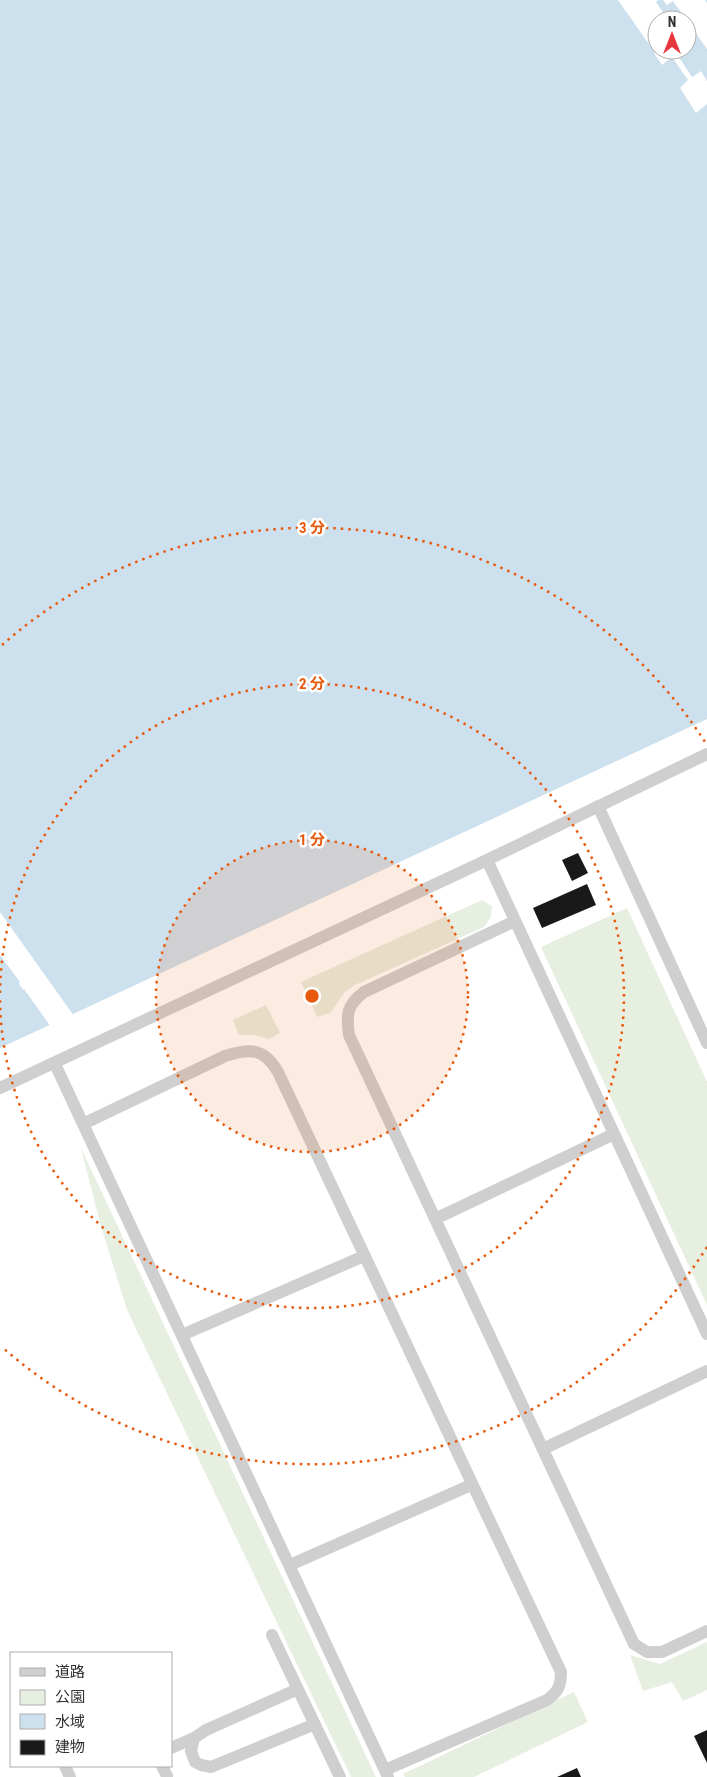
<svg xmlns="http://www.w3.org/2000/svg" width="707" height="1777" font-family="'Roboto Condensed','Noto Sans JP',sans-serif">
<rect width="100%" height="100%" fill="#fff"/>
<path fill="#e7efe1" d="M482 900 492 906 491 917 484 927 355 985 345 992 330 1013 317 1017 301 982Z
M627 908 707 1082V1305L541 947Z
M266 1005 280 1033 269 1039 254 1035H239L233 1020Z
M81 1148 376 1777H351L127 1310 100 1223Z
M707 1642V1690L683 1701 672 1682 643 1691 630 1655 660 1664Z
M574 1692 588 1722 474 1777H405L403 1774Z"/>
<path fill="#cde0ee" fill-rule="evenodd" d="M0 0H707V719L0 1048ZM657 20H687V50H657Z"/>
<path fill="#fff" d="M618 0H658L656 2 668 20H657V42L651 47Z
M663 0H705L707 3V49L673 1 667 5Z
M659 50H674L692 77 701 71 707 81V104L696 113 680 88 688 80 672 57 662 65 654 53Z
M0 912 74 1016 51 1027 24 989 23 990 19 984 20 982 0 955Z"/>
<path fill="#191919" d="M578 853 588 873 572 881 562 860Z
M587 884 596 905 542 928 533 908Z
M707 1730V1763L694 1736Z
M577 1768 581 1777H557Z"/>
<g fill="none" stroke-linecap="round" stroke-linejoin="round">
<path stroke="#cfcfcf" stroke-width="12" d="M598 806 707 1043
M487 860 707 1334
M515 921 364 992C347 1005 346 1014 349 1035L634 1644 647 1652H662L707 1631
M55 1064 388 1777
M0 1088 487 860 707 754
M83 1124 225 1056C251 1048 264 1048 278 1072L561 1672C561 1686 558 1692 547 1700L385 1770
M435 1219 614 1134
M182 1335 364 1256
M543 1449 707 1371
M290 1565 471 1485
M272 1635 340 1777
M298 1689 206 1730 194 1738 191 1751 195 1762 201 1765 211 1767 315 1724
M171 1748 194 1738
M65 1766 70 1777
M162 1766 167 1776"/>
</g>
<circle cx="312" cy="996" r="156" fill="#e8590c" fill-opacity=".12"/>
<g fill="none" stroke="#e8590c" stroke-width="2.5" stroke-dasharray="2.5 5">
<circle cx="312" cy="996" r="156"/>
<path d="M0 993A312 312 0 1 1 0 999"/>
<path d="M707 1247A468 468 0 0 1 2 1347M2 645A468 468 0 0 1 707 745"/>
</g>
<circle cx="312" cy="996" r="8" fill="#e8590c" stroke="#fff" stroke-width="2.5"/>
<g font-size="15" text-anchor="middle" font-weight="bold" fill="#e8590c" stroke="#fff" stroke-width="5" stroke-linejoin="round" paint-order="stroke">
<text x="312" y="533">3 分</text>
<text x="312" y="689">2 分</text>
<text x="312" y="845">1 分</text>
</g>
<rect x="10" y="1652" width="162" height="115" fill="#ffffff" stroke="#adadad"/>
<rect x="20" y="1668" width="25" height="8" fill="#cfcfcf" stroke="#adadad"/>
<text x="55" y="1677" font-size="15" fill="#323232">道路</text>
<rect x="20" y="1690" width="25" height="15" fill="#e7efe1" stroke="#adadad"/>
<text x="55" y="1702" font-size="15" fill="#323232">公園</text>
<rect x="20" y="1714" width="25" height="15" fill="#cde0ee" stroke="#adadad"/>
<text x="55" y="1727" font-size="15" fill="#323232">水域</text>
<rect x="20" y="1740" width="25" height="15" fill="#191919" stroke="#adadad"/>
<text x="55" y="1752" font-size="15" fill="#323232">建物</text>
<g transform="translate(672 35)"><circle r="24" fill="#ffffff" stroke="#adadad"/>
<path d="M0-4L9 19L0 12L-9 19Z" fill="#e7363b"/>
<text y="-8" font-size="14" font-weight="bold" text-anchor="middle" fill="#323232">N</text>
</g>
</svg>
